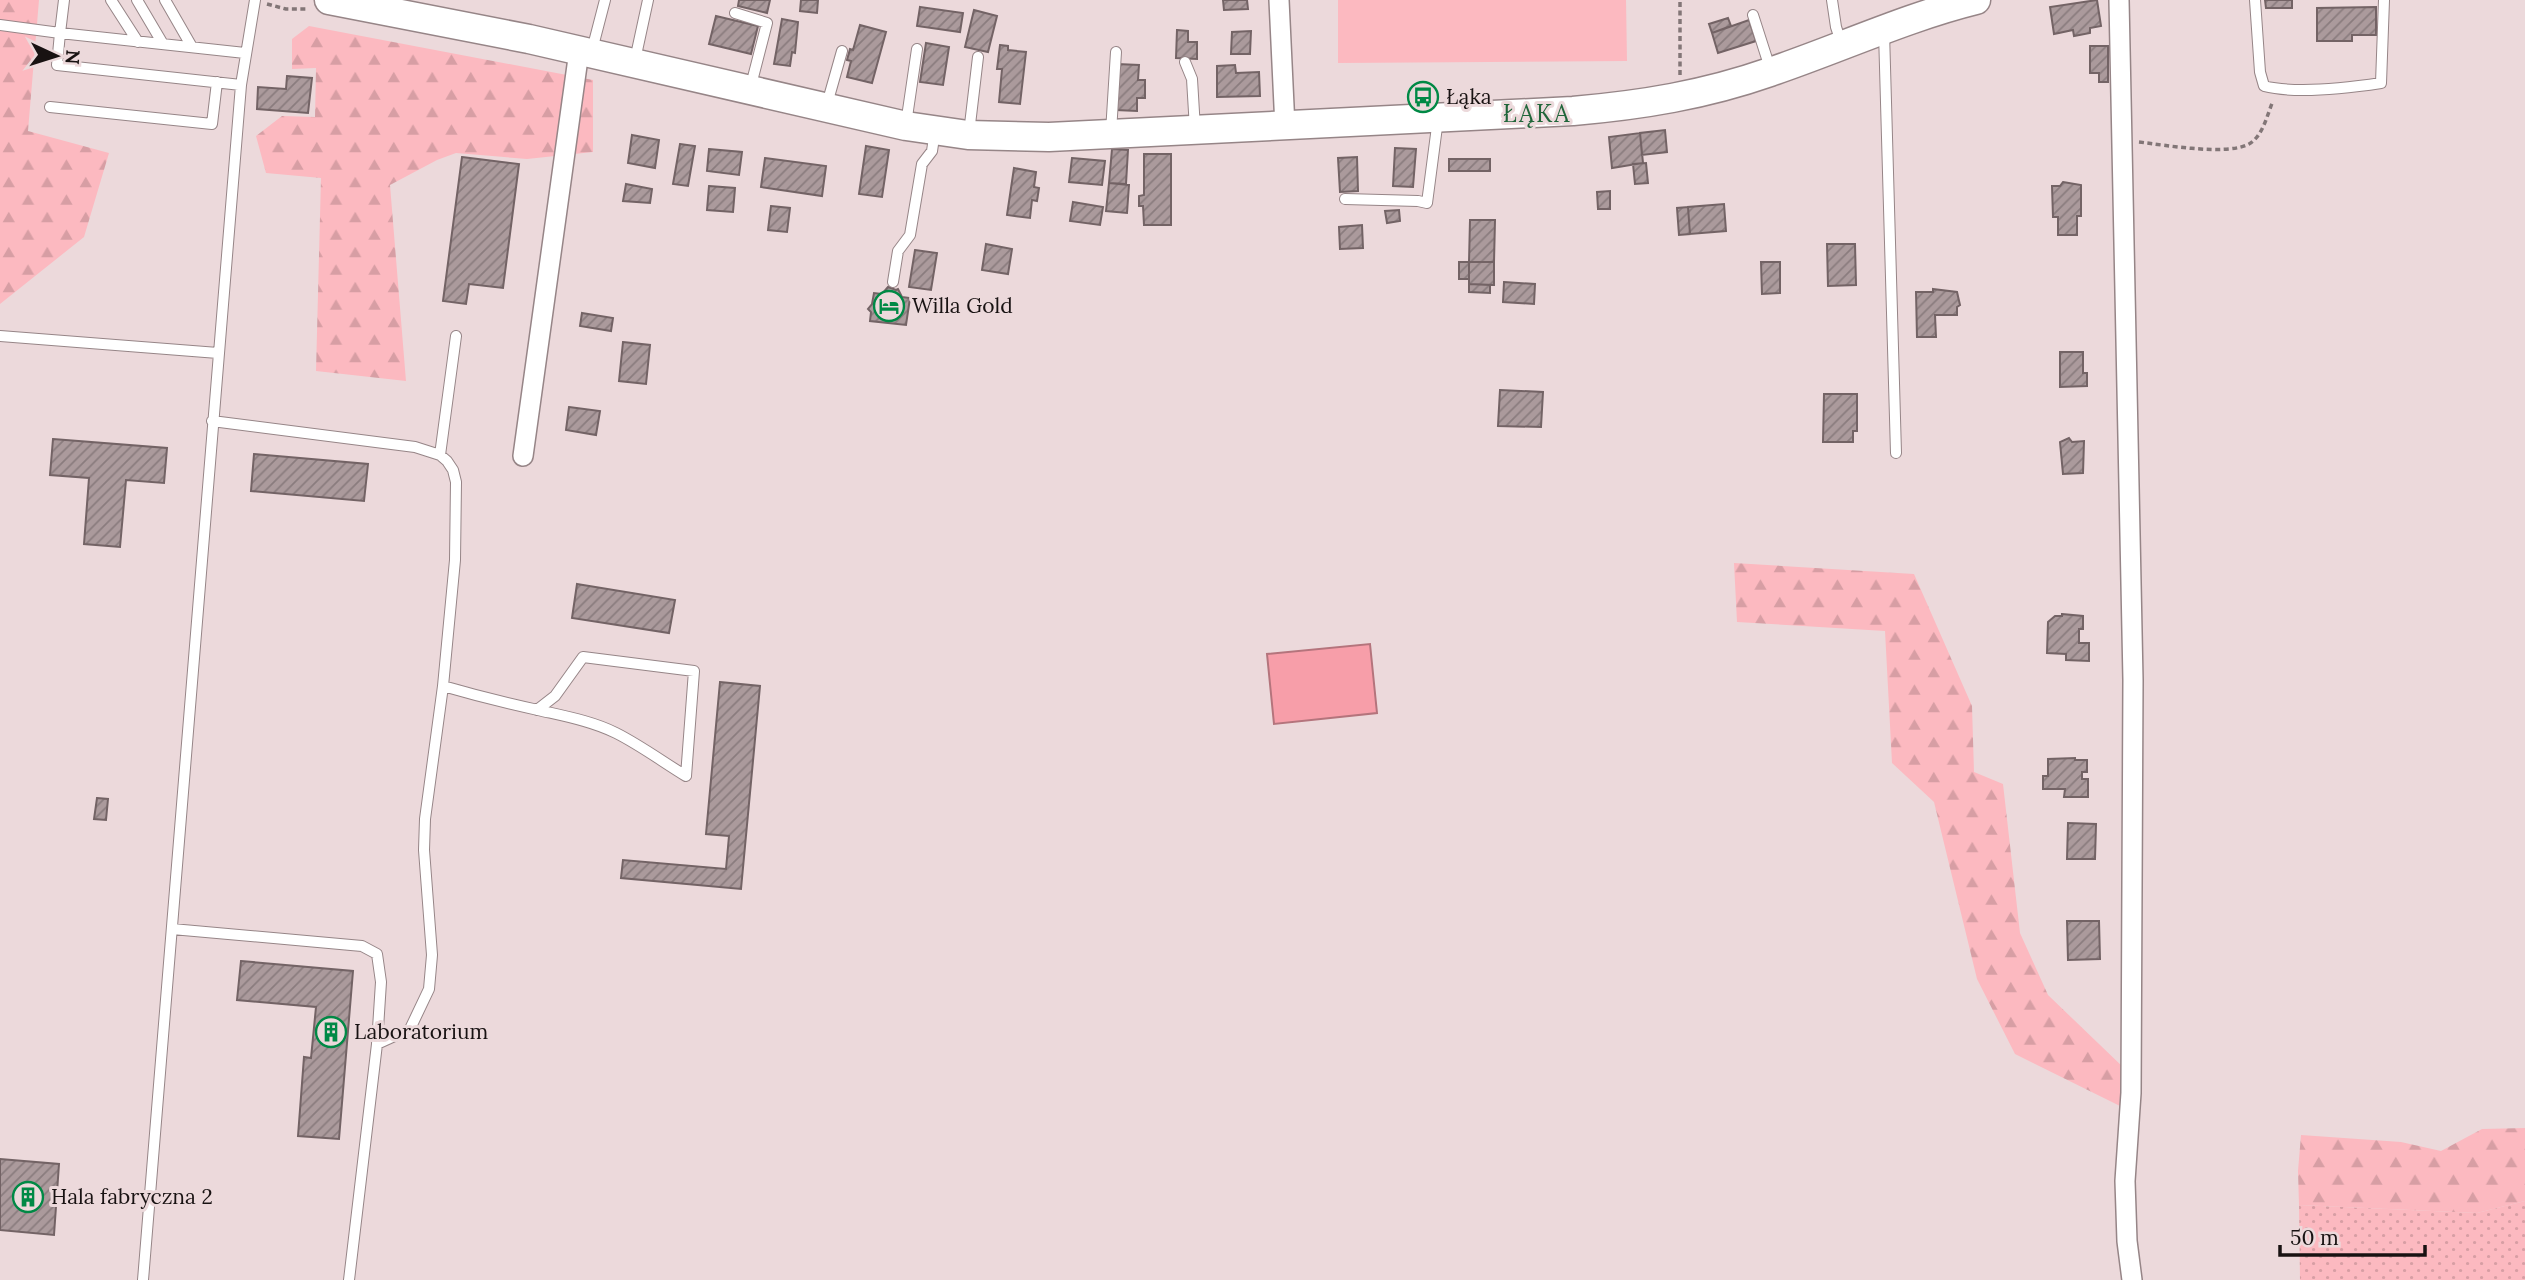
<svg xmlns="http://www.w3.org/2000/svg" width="2525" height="1280" font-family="Lora,serif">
<defs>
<pattern id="grass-dots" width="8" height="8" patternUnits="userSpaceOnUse" patternTransform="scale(1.75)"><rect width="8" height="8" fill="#fcb9c0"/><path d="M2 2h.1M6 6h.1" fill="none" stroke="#d79ea4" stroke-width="1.8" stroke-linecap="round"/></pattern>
<pattern id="forest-firs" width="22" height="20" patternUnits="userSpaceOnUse" patternTransform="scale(1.75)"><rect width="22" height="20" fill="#fcb9c0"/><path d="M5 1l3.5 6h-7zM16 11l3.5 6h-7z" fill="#d79ea4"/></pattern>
<pattern id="building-hatch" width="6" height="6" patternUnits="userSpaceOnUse" patternTransform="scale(1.75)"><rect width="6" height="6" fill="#ab9a9c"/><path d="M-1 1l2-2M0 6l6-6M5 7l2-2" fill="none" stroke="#8a7c7e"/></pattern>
</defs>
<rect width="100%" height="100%" fill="#ecd9db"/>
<path fill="url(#grass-dots)" d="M2525 1201V1280H2300L2299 1205 2477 1213Z"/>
<path fill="url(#forest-firs)" d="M0 0H39L28 131 109 153 84 237 0 304Z
M309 26 593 80V152L527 159 456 153 437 160 390 185 406 381 316 371 321 178 266 173 256 136 282 116 315 117 316 68 292 69V39Z
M1734 563 1914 574 1972 706 1974 772 2003 784 2020 933 2048 995 2124 1068 2120 1106 2015 1054 1977 979 1934 802 1892 763 1885 631 1737 622Z
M2525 1128V1201L2477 1213 2299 1205 2298 1171 2301 1135 2401 1142 2441 1151 2482 1129Z"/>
<path fill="#fcb9c0" d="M1338 0H1626L1627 61 1338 63Z"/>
<path fill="#f79ea9" stroke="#b4747c" stroke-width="2" d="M1370 644 1377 713 1274 724 1267 654Z"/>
<path fill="url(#building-hatch)" stroke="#736365" stroke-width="2" d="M739 0H770L767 13 738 6Z
M801 0H818L817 13 800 11Z
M1223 0H1247L1248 9 1224 10Z
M2097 0 2101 26 2090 28V33L2074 36 2073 30 2054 34 2050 7Z
M2265 0H2292V8H2266Z
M920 7 963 13 960 32 917 26Z
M2376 7V35H2352V41H2317V8Z
M974 10 997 16 988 52 965 47Z
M716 16 758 26 751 54 709 44Z
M1728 18 1731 26 1712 33 1709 24Z
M782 19 798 22 795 53 792 52 790 66 774 64Z
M1749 20 1756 41 1718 53 1712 33Z
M860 25 886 32 872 83 847 77 851 61 847 60 850 49 853 50Z
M1177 30 1188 31V42H1197V59L1176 58Z
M1251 31 1250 54H1231L1232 32Z
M926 43 949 47 943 85 920 82Z
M1000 45 1008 46V50L1026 52 1020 104 999 102 1002 69H997Z
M2090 46H2108V82H2099V73H2090Z
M1117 64 1139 65 1138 80H1145V98H1137V111L1116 110Z
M1235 65 1236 73 1259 72 1260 96 1217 97V66Z
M287 76 312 78 308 113 257 109 258 87 286 89Z
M1665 130 1667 152 1642 155 1640 133Z
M1640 133 1643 163 1612 168 1609 137Z
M632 135 659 140 655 168 628 163Z
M680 144 695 146 688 186 673 184Z
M866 146 889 150 882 197 859 194Z
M1395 148 1416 149 1413 187 1393 186Z
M709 149 742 152 739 175 707 171Z
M1112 149 1128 150 1126 184 1109 183Z
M1144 154H1171V225H1144L1143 206H1139V196L1144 195Z
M462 157 519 164 503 288 469 284 466 304 443 301Z
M1357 157 1358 191 1340 192 1338 158Z
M765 158 826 166 822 196 761 187Z
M1072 158 1105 161 1102 185 1069 182Z
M1449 159H1490V171H1449Z
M1646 163 1648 183 1635 184 1633 164Z
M1014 168 1036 172 1034 187 1039 188 1037 201 1032 200 1030 218 1007 215Z
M2063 182 2081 185V216H2077V235H2058V217H2053L2052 186H2060Z
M1109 183 1129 185 1127 213 1106 211Z
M626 184 652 189 650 203 623 201Z
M709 186 735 188 733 212 707 210Z
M1610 191V209H1598L1597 192Z
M1073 202 1103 207 1100 225 1070 221Z
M1724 204 1726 231 1690 234 1688 207Z
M771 206 790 208 787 232 768 230Z
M1688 207 1690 234 1679 235 1677 208Z
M1399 210 1400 221 1387 223 1385 211Z
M1470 220H1495L1494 262H1469Z
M1362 225 1363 248 1340 249 1339 227Z
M986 244 1012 249 1008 274 982 270Z
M1827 244H1855L1856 285 1828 286Z
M915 250 937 253 931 290 909 287Z
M1459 262H1469V279H1459Z
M1469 262H1494V285L1469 284Z
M1761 262H1780V293L1762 294Z
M1504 282 1535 284 1534 304 1503 302Z
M1469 284 1490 285V293L1469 292Z
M888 287 896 290 898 289 902 297 910 298 906 325 870 321 871 312 868 309 872 304 874 293 882 294Z
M1933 289 1957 292 1960 305 1957 307V315H1935L1936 337H1917L1916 292H1933Z
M582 313 613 318 611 331 580 326Z
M623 342 650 345 646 384 619 381Z
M2060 352H2083V373H2087V386L2060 387Z
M1500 390 1543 392 1541 427 1498 426Z
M1824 394H1857V431H1853V442H1823Z
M569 407 600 411 596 435 566 430Z
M2069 438 2072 442 2084 441 2083 473 2063 474 2060 442Z
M53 439 167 448 164 483 126 480 120 547 84 544 89 478 50 475Z
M254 454 368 464 364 501 251 491Z
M577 584 675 600 669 633 572 618Z
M2062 614 2083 616V629H2079V643H2089V661L2066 660V654L2047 653 2048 622 2055 616H2062Z
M720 682 760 686 741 889 621 878 623 860 726 869 729 836 706 834Z
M2075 758V760H2087V772H2082V779H2088V797H2064L2065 789H2043V776H2048V759Z
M97 798 108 799 106 820 94 819Z
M2068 823 2096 824 2095 859H2067Z
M2067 921H2099L2100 959 2068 960Z
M241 961 353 971 339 1139 298 1136 304 1057 311 1058 316 1007 237 1000Z
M0 1159 59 1164 54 1235 0 1230Z"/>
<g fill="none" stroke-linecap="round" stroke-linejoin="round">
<g stroke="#968587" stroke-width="12">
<path id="lane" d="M64 0 60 33 245 53
M111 0 138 42
M137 0 163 44
M165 0 192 47
M1832 0 1836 27 1841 42
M2255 0 2260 72 2264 86C2295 94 2348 88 2381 83L2384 0
M735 13 767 23 750 89
M1753 15 1770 68
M0 25 60 33 57 65 241 85
M1884 32 1896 453
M592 50 605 0
M635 60 648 0
M1185 62 1192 79 1195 129
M827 104 842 51
M50 107 212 124 217 82
M906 124 917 49
M1111 132 1116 52
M969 133 978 57
M1345 199 1418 201 1427 203 1438 119
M893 282 898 251 910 235 922 164 932 151 935 131
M0 336 218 353
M212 421 415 447 440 455 447 461 453 470 456 482 455 560 443 686 425 819 424 850 432 955 429 989 410 1029 377 1044 349 1280
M440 455 456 336
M443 686C474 695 506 703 538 710 564 716 592 721 616 733 640 745 663 762 686 776L694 671 583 657 555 696 537 710
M172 929 362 946 377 954 381 982 377 1044
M143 1280 241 85 255 0"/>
</g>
<g stroke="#968587" stroke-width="22">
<path id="street" d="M1279 0 1285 127
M2119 0 2133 680 2131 1093 2125 1181 2127 1241 2132 1280
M523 456 579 51"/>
</g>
<g stroke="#968587" stroke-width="31">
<path id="secondary" d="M329 0 529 39 906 126 968 135 1049 137 1573 111C1642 105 1704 95 1770 72 1838 49 1907 17 1976 0"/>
</g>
<path stroke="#827677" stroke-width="3.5" stroke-dasharray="5 3.5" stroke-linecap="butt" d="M267 4 286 9H308
M1680 75V0
M2139 142C2164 145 2227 156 2249 144 2263 136 2267 115 2273 101"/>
<use href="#lane" stroke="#fff" stroke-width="10"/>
<use href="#street" stroke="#fff" stroke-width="19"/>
<use href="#secondary" stroke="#fff" stroke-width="28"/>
</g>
<defs>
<g id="bus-ring" transform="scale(1.575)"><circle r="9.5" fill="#ecd9db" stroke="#008945" stroke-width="1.5"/><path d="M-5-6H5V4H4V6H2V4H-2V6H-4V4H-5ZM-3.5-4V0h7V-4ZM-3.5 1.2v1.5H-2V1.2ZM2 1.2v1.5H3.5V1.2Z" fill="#008945"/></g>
<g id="hotel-ring" transform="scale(1.575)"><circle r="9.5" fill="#ecd9db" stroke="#008945" stroke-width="1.5"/><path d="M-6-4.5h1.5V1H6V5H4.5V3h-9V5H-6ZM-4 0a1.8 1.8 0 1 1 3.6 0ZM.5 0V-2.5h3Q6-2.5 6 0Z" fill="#008945"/></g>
<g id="building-ring" transform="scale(1.575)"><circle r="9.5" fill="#ecd9db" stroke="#008945" stroke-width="1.5"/><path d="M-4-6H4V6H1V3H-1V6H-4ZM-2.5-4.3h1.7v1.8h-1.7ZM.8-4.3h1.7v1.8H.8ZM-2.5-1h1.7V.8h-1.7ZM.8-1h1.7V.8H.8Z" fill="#008945"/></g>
</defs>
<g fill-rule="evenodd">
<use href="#bus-ring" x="1423" y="97"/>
<use href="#hotel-ring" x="889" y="306"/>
<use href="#building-ring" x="331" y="1032"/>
<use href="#building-ring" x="28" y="1197"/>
</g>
<g text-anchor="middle" stroke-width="6" stroke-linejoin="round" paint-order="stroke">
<g font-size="21" fill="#181212" stroke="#ecd9db" text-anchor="start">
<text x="1446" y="104">Łąka</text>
<text x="912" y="313">Willa Gold</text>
<text x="354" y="1039">Laboratorium</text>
<text x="51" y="1204">Hala fabryczna 2</text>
</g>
<g font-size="24" letter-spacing="2" fill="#20663a" stroke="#ecd9db">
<text x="1537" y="122">ŁĄKA</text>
</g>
</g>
<g transform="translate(56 56) rotate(94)" stroke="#ecd9db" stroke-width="5" paint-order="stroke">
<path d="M0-5L12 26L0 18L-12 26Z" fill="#181212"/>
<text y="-10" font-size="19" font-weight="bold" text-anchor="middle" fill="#181212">N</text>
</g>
<path d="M2280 1245v10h145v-10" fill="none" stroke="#181212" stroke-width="3.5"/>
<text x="2290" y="1245" font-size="21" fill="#181212" stroke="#ecd9db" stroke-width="5" paint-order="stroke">50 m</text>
</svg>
